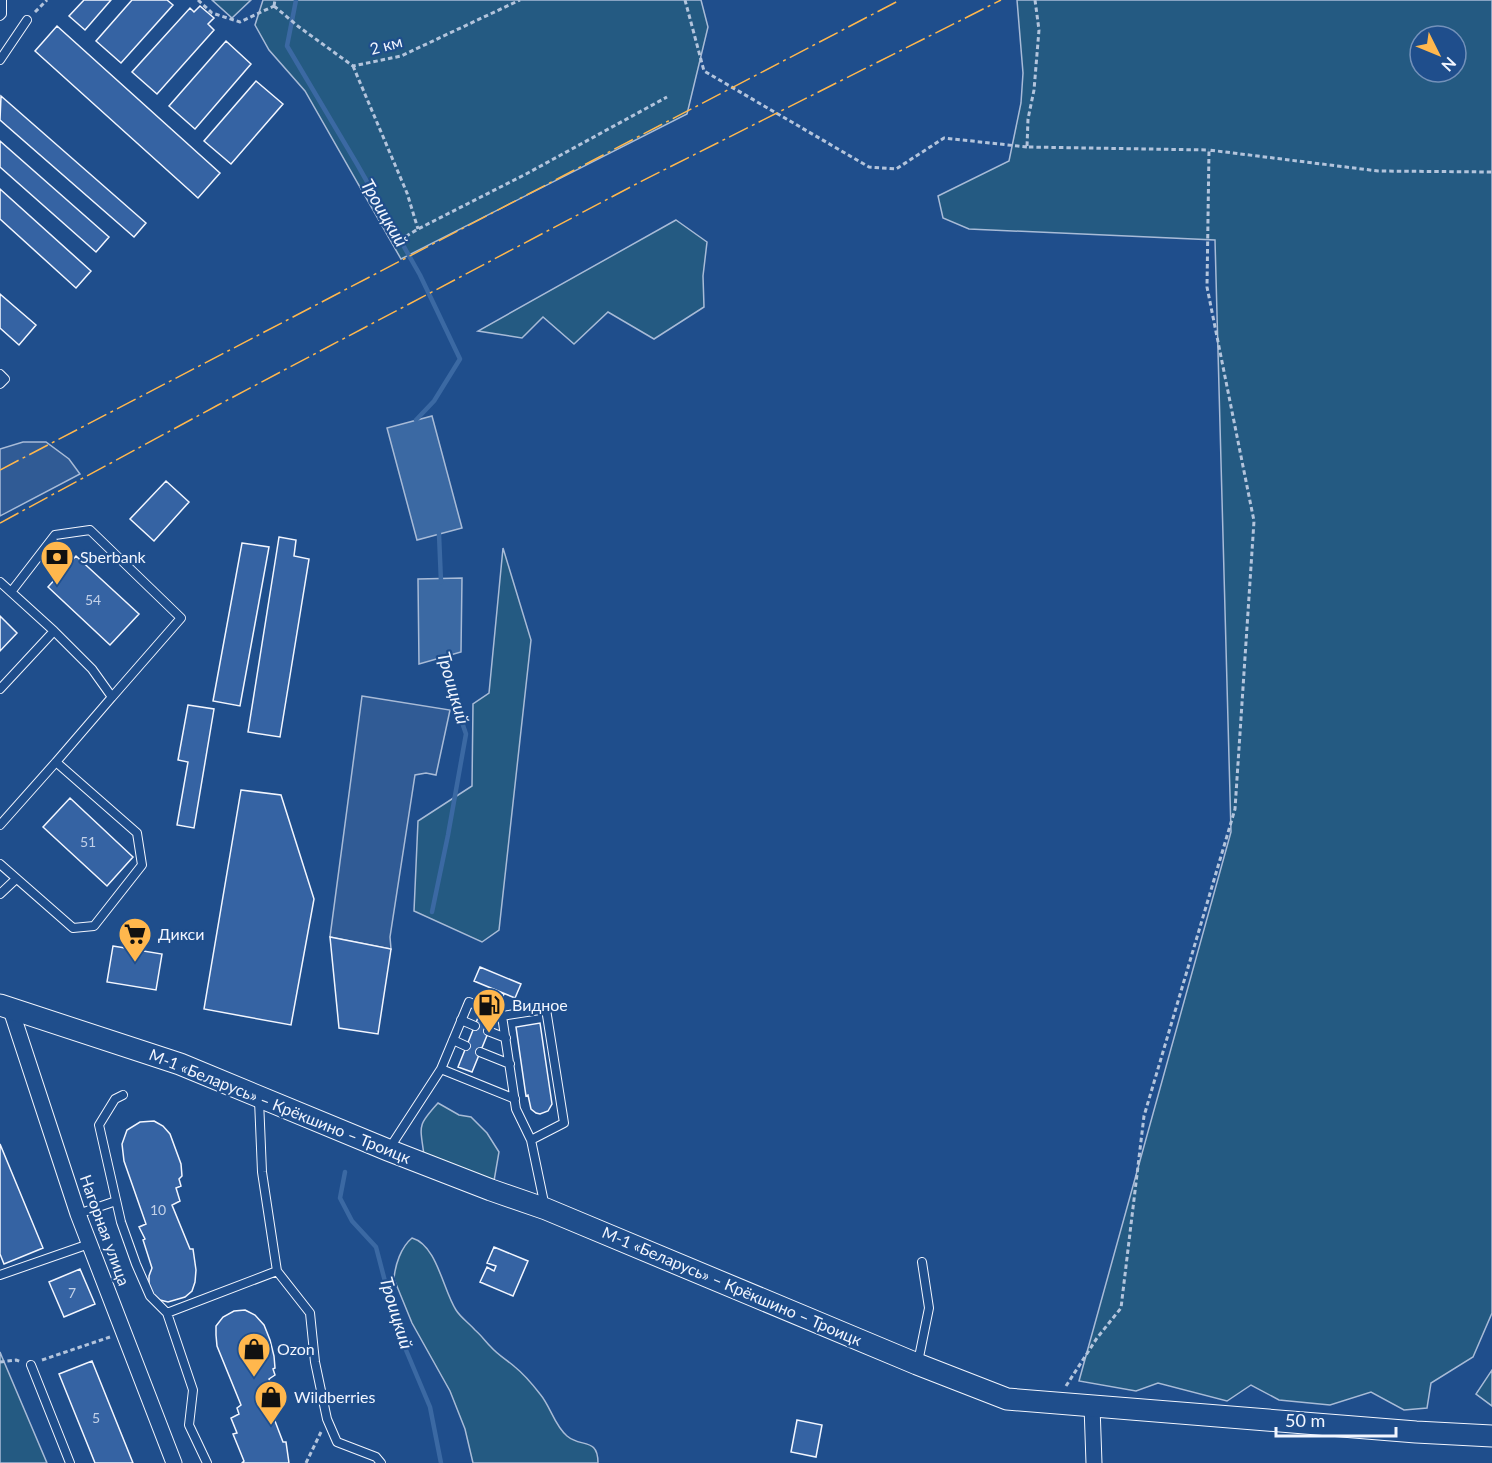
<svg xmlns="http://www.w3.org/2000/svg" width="1492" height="1463" font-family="Lato,sans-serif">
<rect width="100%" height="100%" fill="#1f4e8c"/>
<path fill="#245a82" stroke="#a8bbd7" stroke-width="1.5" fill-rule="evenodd" d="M212 0H251L232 18Z
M263 0H701L708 27 687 114 401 259 305 91 269 50 255 25Z
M1017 0H1492V1313L1473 1357 1431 1383 1427 1408 1404 1410 1371 1392 1330 1405 1279 1400 1251 1385 1227 1401 1158 1383 1136 1391 1079 1381 1231 832 1215 240 969 229 943 218 938 196 1009 161 1021 103 1023 73ZM1420 36H1456V72H1420Z
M676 220 707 242 703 276 704 307 654 339 608 312 574 344 543 317 522 338 478 331Z
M503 548 531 640 499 930 482 942 414 911 418 821 472 786 473 704 489 693Z
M438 1103 459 1115 471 1117 487 1133 499 1152 494 1181 424 1155C420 1125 417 1126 438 1103Z
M412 1238C437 1245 443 1290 456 1310 461 1318 469 1323 475 1330 481 1335 485 1341 491 1347 498 1355 507 1360 515 1367 525 1375 533 1385 540 1394 551 1407 554 1425 567 1436 581 1448 598 1437 598 1463H473L465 1429 450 1391 412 1323 394 1279C395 1265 401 1247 412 1238Z
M0 1352 2 1357 47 1463H0Z
M1492 1370V1406L1476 1394Z"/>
<path fill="#305b95" stroke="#a8bbd7" stroke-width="1.5" d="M23 442H46L69 459 80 474 0 516V449Z
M362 696 450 710 436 775 426 773 415 775 390 937 391 949 330 937Z"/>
<path fill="#3b69a3" stroke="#a8bbd7" stroke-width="1.5" d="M432 416 462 528 417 540 387 428Z
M462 578 461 652 419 664 418 579Z"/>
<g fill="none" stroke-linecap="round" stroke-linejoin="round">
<path stroke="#3b69a3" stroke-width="4.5" d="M296 0 287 46 357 164 420 275 460 359 434 401 416 420
M439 534 441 582
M432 912 448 835 466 734 440 658V653
M345 1172 340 1198 352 1221 376 1247 398 1331 430 1407 441 1463"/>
</g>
<path fill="#3563a3" stroke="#f2f6ff" stroke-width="1.5" d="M84 0H111L85 30 69 16Z
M132 0H167L173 5 121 63 96 41Z
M200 6 214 18 208 24 214 30 157 94 132 72 190 8 194 12Z
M57 26 220 173 198 198 35 51Z
M226 41 251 64 195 129 169 106Z
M256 81 283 104 231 164 204 141Z
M1 96 146 223 134 237 0 120Z
M0 141 109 237 96 252 0 167Z
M0 189 91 271 76 288 0 219Z
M0 294 36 325 19 345 0 328Z
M166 481 189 502 154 541 130 519Z
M279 537 296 540 294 556 309 559 280 737 248 732Z
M242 543 269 547 240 706 213 701Z
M76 556 139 614 110 645 48 587Z
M0 616 17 633 0 651Z
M188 705 214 709 194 828 177 825 188 762 178 760Z
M241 790 281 795 314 899 291 1025 204 1009Z
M70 798 133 857 107 886 43 827Z
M330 937 391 949 378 1034 339 1028Z
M113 946 162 954 156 990 107 982Z
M480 967 521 984 515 998 474 981Z
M490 988 504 994 472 1072 458 1067Z
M540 1023 552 1104 548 1111 540 1114 536 1113 531 1109 528 1095 526 1096 516 1027Z
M154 1121 163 1126 170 1134 181 1164 182 1176 179 1179 181 1186 176 1188 180 1201 172 1205 190 1249H193L196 1270 195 1282 192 1291 185 1297 168 1302 160 1300 153 1294 149 1286V1276L152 1268 143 1240 145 1239 139 1227 146 1224 124 1161 122 1144 127 1130 140 1122Z
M0 1144 43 1248 4 1264 0 1254Z
M494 1247 528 1261 513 1296 480 1282 487 1267 494 1271 496 1266 487 1263Z
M80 1269 95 1304 64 1317 49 1282Z
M245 1310 255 1315 264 1325 270 1340 274 1356 275 1368 273 1369 275 1375 269 1379 274 1391 265 1395 283 1442H286L289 1463H242L244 1461 233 1434 237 1433 231 1418 239 1414 237 1408 241 1405 217 1346 216 1335V1326L223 1317 234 1311Z
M92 1361 133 1463H95L59 1374Z
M797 1420 822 1425 816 1457 791 1452Z"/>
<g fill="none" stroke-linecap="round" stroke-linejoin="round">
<g stroke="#f2f6ff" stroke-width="10">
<path id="lane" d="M0 16 2 14V0
M0 60 27 20
M0 374 5 379 0 384
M0 582 54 631
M11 592 55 535 90 530 181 618 112 697
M0 689 54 631 92 669 112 697 56 762
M0 825 56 762 137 833 142 865 94 926 73 928 0 864
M0 894 16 879
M496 1014 502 1016 546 1009 564 1123 531 1140
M502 1016 516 1109 531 1140 545 1207
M461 1020 475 1026
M488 1031 506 1038
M453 1040 466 1046
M480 1052 510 1064
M441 1069 469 1002 482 1008
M123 1095 115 1099 99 1125 121 1222 136 1264 150 1296 167 1313
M259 1100 262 1172 277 1271 310 1313 315 1362 327 1419 337 1442 376 1457 381 1463
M389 1149 441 1069 515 1099
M78 1214 116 1201
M0 1275 89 1244
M918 1362 929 1308 922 1262
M31 1365 70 1463
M207 1463 189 1425 193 1390 167 1313 277 1271"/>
</g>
<g stroke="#f2f6ff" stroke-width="17">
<path id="street" d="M10 1007 78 1214 174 1463
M1092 1406 1094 1463"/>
</g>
<g stroke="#f2f6ff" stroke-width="23">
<path id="secondary" d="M0 1005 180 1064 388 1150 491 1190 546 1209 917 1364 1007 1399 1416 1432 1492 1436"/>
</g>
<path stroke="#b3c4dc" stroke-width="3" stroke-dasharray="4.5 3" stroke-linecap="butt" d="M198 0 212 13 240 22 274 6
M685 0 704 71 869 167 896 169 944 138 1027 147
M1035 0 1039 30 1034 90 1028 119 1027 147 1209 150
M274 6 299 27 353 66 401 56 520 0
M274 6 275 0
M35 12 47 0
M353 66 407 193 418 229
M393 244 418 229 526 174 667 97
M42 1360 110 1337
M0 1362 16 1360 22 1362
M1066 1386 1097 1338 1121 1308 1144 1116 1235 809 1254 521 1207 287 1209 150 1378 171 1492 172
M306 1463 321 1432"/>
<use href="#lane" stroke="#1f4e8c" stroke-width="8"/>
<use href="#street" stroke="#1f4e8c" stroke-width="15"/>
<use href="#secondary" stroke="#1f4e8c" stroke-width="21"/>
<path stroke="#ffb74d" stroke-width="1.5" stroke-dasharray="21 4.5 3 4.5" stroke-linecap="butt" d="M0 470 900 0
M0 523 218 405 640 182 1001 0"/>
</g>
<defs>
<g id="bank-pin" transform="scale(1.725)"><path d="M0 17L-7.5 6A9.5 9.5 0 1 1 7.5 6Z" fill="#ffb74d" stroke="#1f4e8c"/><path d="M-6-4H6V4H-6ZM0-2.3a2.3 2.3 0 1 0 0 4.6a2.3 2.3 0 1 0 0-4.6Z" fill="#111"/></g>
<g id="supermarket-pin" transform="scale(1.725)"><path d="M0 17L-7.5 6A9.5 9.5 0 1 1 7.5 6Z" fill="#ffb74d" stroke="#1f4e8c"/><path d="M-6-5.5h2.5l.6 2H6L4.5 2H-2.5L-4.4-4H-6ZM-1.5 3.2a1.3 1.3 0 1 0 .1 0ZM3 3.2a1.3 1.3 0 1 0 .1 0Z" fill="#111"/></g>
<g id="fuel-pin" transform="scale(1.725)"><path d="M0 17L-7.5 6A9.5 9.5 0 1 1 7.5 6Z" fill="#ffb74d" stroke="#1f4e8c"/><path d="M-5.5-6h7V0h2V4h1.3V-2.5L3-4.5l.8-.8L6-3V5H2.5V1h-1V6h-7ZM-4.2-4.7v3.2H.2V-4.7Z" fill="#111"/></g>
<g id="shop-pin" transform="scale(1.725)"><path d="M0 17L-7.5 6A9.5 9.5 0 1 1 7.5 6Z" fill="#ffb74d" stroke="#1f4e8c"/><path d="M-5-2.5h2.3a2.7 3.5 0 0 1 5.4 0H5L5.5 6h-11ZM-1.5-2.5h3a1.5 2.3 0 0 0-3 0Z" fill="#111"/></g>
</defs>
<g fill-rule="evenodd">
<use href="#bank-pin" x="57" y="557"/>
<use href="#supermarket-pin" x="135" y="934"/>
<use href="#fuel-pin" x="489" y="1005"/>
<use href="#shop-pin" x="254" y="1349"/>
<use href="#shop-pin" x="271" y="1397"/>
</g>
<g text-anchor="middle" stroke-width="4.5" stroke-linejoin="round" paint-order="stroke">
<g font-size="14" fill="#c3d1e8">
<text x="93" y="605">54</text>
<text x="88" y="847">51</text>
<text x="158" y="1215">10</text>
<text x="72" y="1298">7</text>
<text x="96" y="1423">5</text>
</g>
<g font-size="16" fill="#f2f6ff" stroke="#1f4e8c">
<text transform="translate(386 45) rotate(-15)" y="6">2 км</text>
<text transform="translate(280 1106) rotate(22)" y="6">М-1 «Беларусь» – Крёкшино – Троицк</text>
<text transform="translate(105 1230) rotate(70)" y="6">Нагорная улица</text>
<text transform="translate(732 1286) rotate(23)" y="6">М-1 «Беларусь» – Крёкшино – Троицк</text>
</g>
<g font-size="16" fill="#f2f6ff" stroke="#1f4e8c" text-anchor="start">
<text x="80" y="563">Sberbank</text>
<text x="158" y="940">Дикси</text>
<text x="512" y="1011">Видное</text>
<text x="277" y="1355">Ozon</text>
<text x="294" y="1403">Wildberries</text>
</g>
<g font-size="18" font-style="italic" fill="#f2f6ff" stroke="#1f4e8c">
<text transform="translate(384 213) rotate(60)" y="6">Троицкий</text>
<text transform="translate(453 688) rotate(74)" y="6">Троицкий</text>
<text transform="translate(396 1313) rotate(73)" y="6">Троицкий</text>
</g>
</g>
<g transform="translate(1438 54) rotate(133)"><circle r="28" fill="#1f4e8c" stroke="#7391ba" stroke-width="1.5"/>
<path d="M0-4.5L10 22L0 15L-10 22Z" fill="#ffb74d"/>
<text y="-9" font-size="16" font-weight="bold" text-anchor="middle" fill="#f2f6ff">N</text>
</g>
<path d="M1276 1427v9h120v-9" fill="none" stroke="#f2f6ff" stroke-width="3"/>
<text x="1285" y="1427" font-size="18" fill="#f2f6ff" stroke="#1f4e8c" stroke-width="4.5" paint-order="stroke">50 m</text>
</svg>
